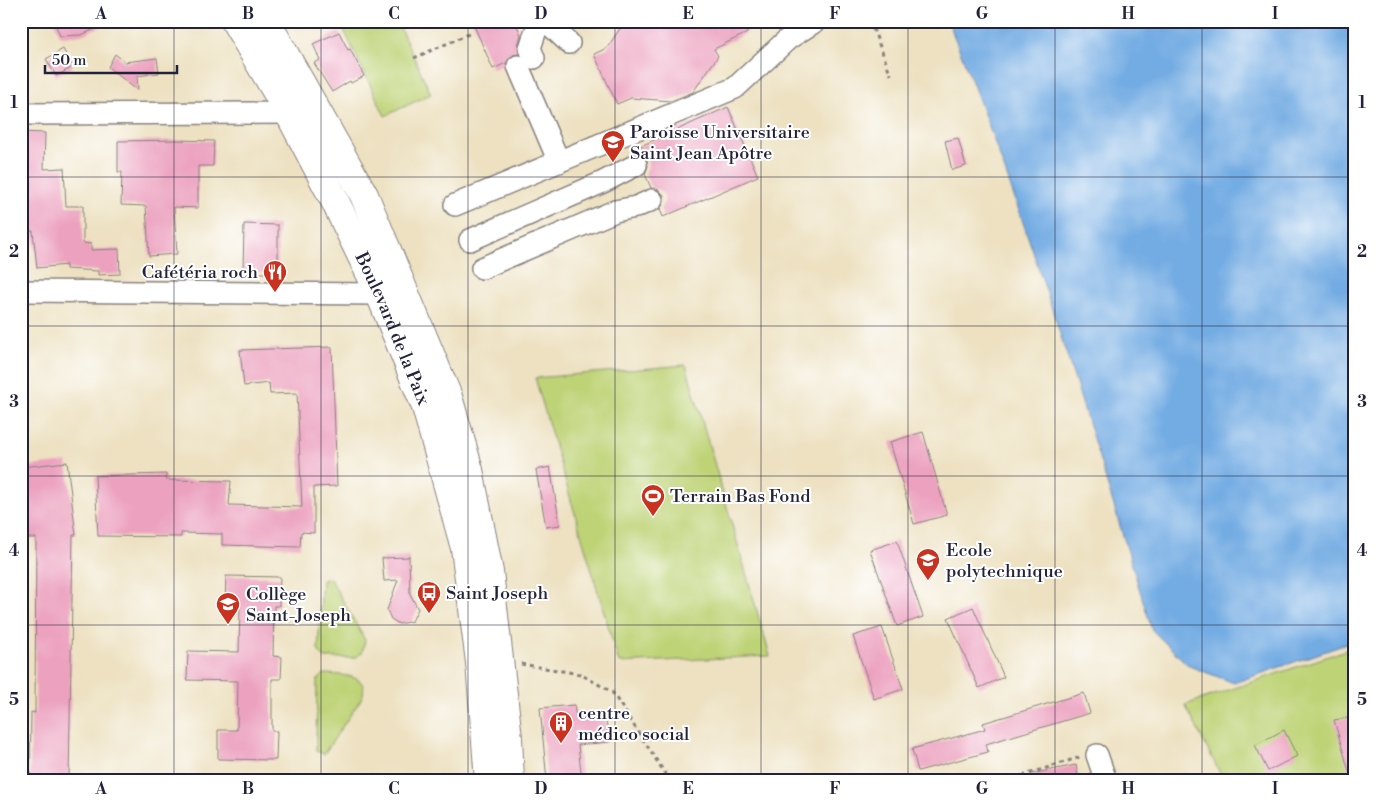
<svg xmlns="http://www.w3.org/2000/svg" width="1376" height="802" font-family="'Libre Bodoni',serif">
<rect width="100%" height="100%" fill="#fff"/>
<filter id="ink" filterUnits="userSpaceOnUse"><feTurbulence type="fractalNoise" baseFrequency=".02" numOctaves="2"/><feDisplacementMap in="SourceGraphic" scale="10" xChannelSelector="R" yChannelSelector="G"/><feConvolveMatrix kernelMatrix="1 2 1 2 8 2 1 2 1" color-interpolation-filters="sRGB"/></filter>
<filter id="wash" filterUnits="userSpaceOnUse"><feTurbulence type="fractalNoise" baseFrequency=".0096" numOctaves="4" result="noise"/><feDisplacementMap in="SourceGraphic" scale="20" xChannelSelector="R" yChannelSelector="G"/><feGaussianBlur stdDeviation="1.12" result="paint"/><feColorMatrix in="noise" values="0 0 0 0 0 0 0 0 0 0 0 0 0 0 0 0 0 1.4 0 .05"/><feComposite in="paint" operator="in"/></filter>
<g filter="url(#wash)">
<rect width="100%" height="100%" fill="#ede1c1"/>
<path fill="#bed376" stroke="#707a58" d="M352 21H397L431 94 385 116 342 26Z
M686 365 770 656 619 663 535 378Z
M330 578 365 640 362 653 354 658H324L318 650 322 580Z
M1355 647V781H1224L1185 705Z
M324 674C341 675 373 674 361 699L324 754 316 751 317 681Z"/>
<path fill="#73ace3" stroke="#4a678f" d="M948 21H1355V641L1234 683 1189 666 1152 630C1089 426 1029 220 948 21Z"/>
<g id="blocks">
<path fill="#eca2bf" d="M54 21H114L81 35 60 36Z
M472 21H515L521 35 518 45 519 54 513 55 506 63 493 69Z
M625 21H749L747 33 714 49 718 56 693 92 671 101 631 98 617 104 594 54 607 48Z
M339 32 348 50 350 49 364 76 351 83 350 81 332 92 314 63 320 60 313 44Z
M63 49 73 67 56 76 46 59Z
M115 54 125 62 157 58 159 73 137 76 138 91 108 67Z
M728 107 758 176 663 217 660 209 664 202V195L659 190 651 188 645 174 648 166 647 160 642 154 636 153 634 149Z
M21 132 45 133 44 169 64 168 66 206H83V243L91 244V250L119 249 120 274 98 275V271L66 269V265L37 268 33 231 21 232Z
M958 138 966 166 952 170 945 141Z
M178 140 214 141 213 166H198V208L174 207 177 254 149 256 146 206 121 205 122 172H118V141Z
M244 224 278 225V273H243Z
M332 347 337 486 314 487V533L301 532 300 547 222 545V534L181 533V537L98 536 95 476 166 474V480L231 481 229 505 302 507 297 393 270 394 269 383 244 386 240 350Z
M923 432 947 515 914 524 890 442Z
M67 462 76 535H73L69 781H30L31 712 35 713 36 538H21V467Z
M550 467 560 525 546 527 536 470Z
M897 541 923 617 897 626 870 550Z
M409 555 410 594 418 609 412 621 399 624 391 619 387 610 398 580 384 581 382 558 408 557Z
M226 576 280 577 279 606H274L273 656 282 657 281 679H272V731H277L276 760 218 759V730H237L238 681 187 680 188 651 239 652 240 605H225Z
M973 607 1004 677 979 688 948 618Z
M882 627 903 689 874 699 853 636Z
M1084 693 1090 713 986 744 988 752 918 771 912 749 985 729 983 723Z
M574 705 576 717 605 713 609 742 578 745 582 781H547L540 708Z
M1355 717V777L1351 778 1334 720Z
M1284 730 1297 756 1268 771 1255 745Z
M1076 765 1079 781H1032L1031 774Z"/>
</g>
</g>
<g filter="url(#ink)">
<use href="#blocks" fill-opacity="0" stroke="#88827e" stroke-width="1"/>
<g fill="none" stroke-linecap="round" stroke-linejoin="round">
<g stroke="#88827e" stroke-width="24">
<path id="minor" d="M549 24 569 43
M534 58 530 48 536 30
M518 66 559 162
M21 114 289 113 300 107
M455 205 735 88 788 39 816 21
M470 240 603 182 636 165
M482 268 615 211 636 207 652 200
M21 291 380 294
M1097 755 1106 781"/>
</g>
<g stroke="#88827e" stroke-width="30">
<g id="major">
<path id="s1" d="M235 21 289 113 334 199 380 294 426 407 465 548 480 662 489 781"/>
<path d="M266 21 364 195 448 397 469 470 489 572 508 738 510 781"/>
</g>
</g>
<path stroke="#88827e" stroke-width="3" stroke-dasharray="4 4" stroke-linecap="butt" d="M870 21 891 75
M414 58 471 33
M521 664 580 674 612 692 670 781
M1007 781 1080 757"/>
<use href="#minor" stroke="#fff" stroke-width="21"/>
<use href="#major" stroke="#fff" stroke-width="28"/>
</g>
</g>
<path fill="none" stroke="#22223b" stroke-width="1" stroke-opacity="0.55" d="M174 21V781M321 21V781M468 21V781M615 21V781M761 21V781M908 21V781M1055 21V781M1202 21V781M21 177H1355M21 326H1355M21 476H1355M21 625H1355"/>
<defs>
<g id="school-pin" transform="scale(1.25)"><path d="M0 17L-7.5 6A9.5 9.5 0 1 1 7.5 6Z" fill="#c8321e" stroke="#fff"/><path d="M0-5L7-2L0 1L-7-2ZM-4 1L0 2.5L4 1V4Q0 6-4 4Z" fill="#fff"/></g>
<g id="restaurant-pin" transform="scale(1.25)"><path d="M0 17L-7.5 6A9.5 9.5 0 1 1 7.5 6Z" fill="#c8321e" stroke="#fff"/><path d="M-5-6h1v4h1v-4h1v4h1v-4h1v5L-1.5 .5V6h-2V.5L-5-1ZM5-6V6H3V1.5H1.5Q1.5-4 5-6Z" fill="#fff"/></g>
<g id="stadium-pin" transform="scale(1.25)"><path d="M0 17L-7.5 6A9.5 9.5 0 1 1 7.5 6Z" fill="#c8321e" stroke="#fff"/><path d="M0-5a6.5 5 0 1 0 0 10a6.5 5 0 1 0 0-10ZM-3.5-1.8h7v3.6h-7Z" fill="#fff"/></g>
<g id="bus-pin" transform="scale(1.25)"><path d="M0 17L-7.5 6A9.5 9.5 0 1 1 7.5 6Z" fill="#c8321e" stroke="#fff"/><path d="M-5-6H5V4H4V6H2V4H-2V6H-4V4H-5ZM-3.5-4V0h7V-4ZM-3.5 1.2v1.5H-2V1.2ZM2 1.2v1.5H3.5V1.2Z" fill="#fff"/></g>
<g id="building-pin" transform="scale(1.25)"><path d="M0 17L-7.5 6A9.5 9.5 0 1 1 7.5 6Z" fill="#c8321e" stroke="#fff"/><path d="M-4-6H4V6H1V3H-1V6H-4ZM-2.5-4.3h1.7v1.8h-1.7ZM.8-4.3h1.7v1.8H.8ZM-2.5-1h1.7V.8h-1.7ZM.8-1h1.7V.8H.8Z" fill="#fff"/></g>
</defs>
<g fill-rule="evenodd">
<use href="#school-pin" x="613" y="142"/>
<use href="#restaurant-pin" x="275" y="272"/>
<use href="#stadium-pin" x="653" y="496"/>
<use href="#school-pin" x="928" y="560"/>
<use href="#bus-pin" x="429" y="593"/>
<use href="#school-pin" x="228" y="604"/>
<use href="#building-pin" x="561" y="723"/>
</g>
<g text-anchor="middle" stroke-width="4" stroke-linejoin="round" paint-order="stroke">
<g font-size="18" fill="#22223b" stroke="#fff" text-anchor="start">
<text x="630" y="138">Paroisse Universitaire<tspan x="630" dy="21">Saint Jean Apôtre</tspan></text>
<text x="258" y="278" text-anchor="end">Cafétéria roch</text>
<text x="670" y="502">Terrain Bas Fond</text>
<text x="946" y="556">Ecole<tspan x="946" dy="21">polytechnique</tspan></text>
<text x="446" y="599">Saint Joseph</text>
<text x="246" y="600">Collège<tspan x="246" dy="21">Saint-Joseph</tspan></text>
<text x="578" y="719">centre<tspan x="578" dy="21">médico social</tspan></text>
</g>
<g font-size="18" fill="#22223b" stroke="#fff">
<text dy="6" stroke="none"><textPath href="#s1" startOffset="346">Boulevard de la Paix</textPath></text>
</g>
</g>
<rect width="1376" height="802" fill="none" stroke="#fff" stroke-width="55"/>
<path d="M45 65v8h132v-8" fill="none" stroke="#22223b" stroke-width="2.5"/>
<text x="52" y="65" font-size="15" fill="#22223b" stroke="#ffffff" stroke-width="4" paint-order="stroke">50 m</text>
<rect x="28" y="28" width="1320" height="746" fill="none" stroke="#22223b" stroke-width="2"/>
<g font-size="16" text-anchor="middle" font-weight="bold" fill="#22223b">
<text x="101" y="19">A</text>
<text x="248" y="19">B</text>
<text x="394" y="19">C</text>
<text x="541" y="19">D</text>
<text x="688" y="19">E</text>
<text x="835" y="19">F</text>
<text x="982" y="19">G</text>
<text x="1128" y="19">H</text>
<text x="1275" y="19">I</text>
<text x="14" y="108">1</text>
<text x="1362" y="108">1</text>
<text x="14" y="257">2</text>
<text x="1362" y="257">2</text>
<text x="14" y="407">3</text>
<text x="1362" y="407">3</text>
<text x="14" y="556">4</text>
<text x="1362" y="556">4</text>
<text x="14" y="705">5</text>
<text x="1362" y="705">5</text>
<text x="101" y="794">A</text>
<text x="248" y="794">B</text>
<text x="394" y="794">C</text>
<text x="541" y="794">D</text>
<text x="688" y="794">E</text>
<text x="835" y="794">F</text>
<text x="982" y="794">G</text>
<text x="1128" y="794">H</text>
<text x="1275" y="794">I</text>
</g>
</svg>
